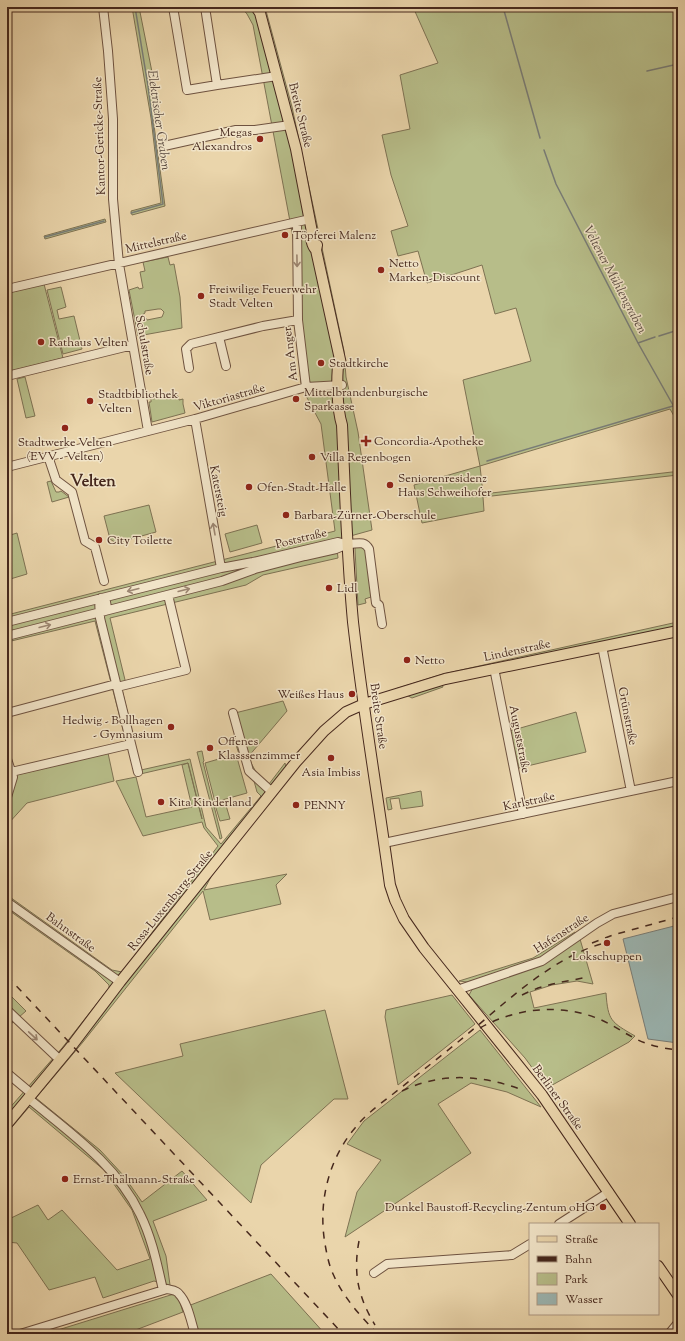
<svg xmlns="http://www.w3.org/2000/svg" width="685" height="1341" font-family="'Sorts Mill Goudy',serif">
<rect width="100%" height="100%" fill="#ead5ab"/>
<filter id="stains"><feTurbulence type="fractalNoise" baseFrequency=".005" numOctaves="4"/><feColorMatrix values="0 0 0 0 .2 0 0 0 0 .09 0 0 0 0 .02 0 0 0 .5 -.17"/></filter>
<radialGradient id="worn" r=".72"><stop offset=".6" stop-color="#630" stop-opacity="0"/><stop offset="1" stop-color="#630" stop-opacity=".3"/></radialGradient>
<path fill="#b7bd89" stroke="#7e7253" fill-rule="evenodd" d="M132 7H139L161 117 153 118 165 206 132 215 131 211 161 203 151 118Z
M241 7H265L292 107 344 351 346 377 358 432 372 530 336 540 338 558 263 575 246 585 110 618 126 684 121 685 141 770 190 759 206 827 221 844 261 796 257 792 254 781 248 773 241 754H239L235 742 237 741 231 714 283 701 287 711 248 757 257 774 269 784 285 763 288 779 212 875 204 890 287 874 276 885 281 904 210 920 203 891 83 1042 36 1098 100 1150 124 1176 142 1202 182 1171 207 1200 153 1221 166 1256 170 1285 154 1281 103 1298 95 1277 49 1290 17 1243 7 1242V1220L38 1205 48 1220 62 1210 117 1270 150 1259 132 1210 104 1170 29 1107 7 1133V1111L62 1048 109 988V985L95 971 7 909V895L112 970 122 972 218 846 204 828 202 822 143 836 116 781 136 777 146 817 192 807 182 765 188 763 202 819 188 763 136 775 130 748 125 737 95 621 7 642V615L335 531 321 424 305 394 301 383 295 319V248L253 25 247 14Z
M413 7H678V423L670 409 480 466 483 494 672 472H678V475L483 497 484 511 422 523 414 485 480 466 463 380 531 361 516 308 495 314 482 265 427 283 418 251 398 256 391 231 408 226 391 175 382 135 410 129 400 75 438 63Z
M105 219 106 222 45 239 44 236Z
M168 257 170 265 174 264 180 297 182 328 138 336 129 290 138 287 139 289 143 288 140 272 145 271 143 262ZM158 309H161L164 312 162 317 147 320 146 318 142 317V315L145 313V311Z
M44 284 63 358 7 372V293Z
M61 287 66 307 57 310 59 319 74 316 82 349 63 354 47 290Z
M25 377 35 416 26 418 17 379Z
M178 396 179 400 183 399V404L185 413 152 422 149 402H151V399Z
M51 481 56 492H59L61 491 69 497 52 502 47 482Z
M149 505 156 532 116 543 110 539 104 516Z
M257 525 262 543 230 552 225 534Z
M17 533 27 574 7 580V536Z
M358 546H361L367 550 372 593 371 597 365 599 366 603 358 605 355 550V548Z
M673 623H678V637H673L442 684 443 687 412 698 395 689 443 674Z
M576 712 586 752 519 768 510 731Z
M202 751 204 761 203 762 222 838 220 839 197 752Z
M108 753 114 781 27 803 7 825V777Z
M236 754 247 793 215 802 205 763Z
M421 791 423 806 401 809 399 798 390 799 392 809 388 810 386 798Z
M225 802 230 819 220 821 215 805Z
M575 932 576 935 536 962 467 982 459 981 533 958Z
M580 939 593 984 577 981 552 985 530 992 534 1008 606 993C608 1021 611 1022 635 1036L629 1042 547 1088 525 1058 469 995 474 986 546 963Z
M7 992 26 1011 11 1024 7 1021Z
M452 995 475 1024 398 1085 385 1017 386 1010Z
M325 1010 348 1099H334L261 1165 251 1203 115 1073 183 1056 180 1044Z
M480 1030 541 1107 507 1092 471 1083 438 1104 471 1153 345 1237 357 1192 381 1160 347 1144 364 1121Z
M271 1274 325 1334H198L188 1306Z
M177 1293 183 1312 125 1334H45Z"/>
<path fill="#9bb6b3" stroke="#797d77" d="M678 925V1043L648 1039 623 939Z"/>
<g fill="none" stroke-linecap="round" stroke-linejoin="round">
<path stroke="#797d77" stroke-width="1.5" d="M503 7 540 138
M647 71 678 64
M544 150 556 184 638 343 678 414
M131 213 163 204 148 86 135 7
M45 237 104 221
M659 336 678 330
M638 343 655 337
M487 461 673 406"/>
<g stroke="#6f5340" stroke-width="10">
<path id="minor" d="M103 7 108 51 113 119V199L119 264 148 431
M173 7 187 90 217 85 205 7
M217 85 277 76
M164 146 236 130H255L290 125
M297 222 298 320 306 387
M7 289 310 219
M219 337 226 366
M189 368 186 349 191 344 263 326 298 320
M7 376 133 345
M195 419 221 568
M48 456 56 480 72 492 85 541 95 547 104 581
M7 467 195 419 306 387 342 385
M105 611 107 608 106 602 101 598C97 604 101 611 100 618L138 772
M7 622 221 568 253 562 338 542C341 543 344 544 348 544 357 544 364 540 369 549L376 603 379 605 382 624
M7 636 222 581 255 569 305 556 336 549 348 544
M602 646 631 791
M494 668 523 814
M117 687 186 670 168 595
M7 713 116 684
M233 713 249 771 272 792
M7 759 13 777 7 797
M7 773 131 744
M384 843 678 781
M7 902 120 982
M457 990 542 961 597 923 613 914 678 897
M7 1010 60 1060
M7 1073 32 1094
M28 1098C69 1132 117 1165 140 1214 152 1238 157 1264 163 1290
M559 1224 609 1192
M374 1273 387 1264 512 1255 530 1244
M20 1334 167 1289C171 1290 177 1290 179 1294 188 1303 191 1322 195 1334
M669 1334 678 1323"/>
</g>
<g stroke="#46281d" stroke-width="12">
<path id="major" d="M256 7 260 13 296 149 312 232C310 238 312 246 316 250
M317 245 316 250 341 364
M339 359C336 376 337 409 342 425 345 491 347 557 353 622 363 710 378 797 390 885L395 900 404 919 424 948 542 1095 630 1224
M7 1124 70 1048 120 982 296 762 324 731 346 712 364 704 445 679 678 631
M658 1266 678 1295"/>
</g>
<use href="#minor" stroke="#f1e4c8" stroke-width="8"/>
<use href="#major" stroke="#ead5ab" stroke-width="10"/>
<path stroke="#46281d" stroke-width="1.5" stroke-dasharray="7 7" stroke-linecap="butt" d="M592 943 613 935 678 917
M7 976 343 1334
M522 995C541 985 562 982 583 978
M480 1028C515 1008 561 1003 599 1019 616 1026 630 1038 648 1044 657 1047 668 1049 678 1050
M402 1091C441 1072 480 1075 520 1089
M359 1241C353 1273 358 1297 375 1325
M378 1334C361 1317 344 1298 334 1276 329 1266 327 1255 325 1244 318 1203 328 1160 355 1128 365 1115 380 1104 393 1094 417 1075 441 1056 464 1037 504 1004 550 959 601 944"/>
</g>
<defs><path id="oneway-shaft" d="M-6 0H5M1.5-3L5.5 0L1.5 3" fill="none" stroke-width="1.6" stroke-linecap="round" stroke-linejoin="round"/></defs>
<g stroke="#9c8672">
<use href="#oneway-shaft" transform="translate(297 261) rotate(89)"/>
<use href="#oneway-shaft" transform="translate(214 529) rotate(-100)"/>
<use href="#oneway-shaft" transform="translate(133 590) rotate(166)"/>
<use href="#oneway-shaft" transform="translate(184 590) rotate(-14)"/>
<use href="#oneway-shaft" transform="translate(45 626) rotate(-14)"/>
<use href="#oneway-shaft" transform="translate(33 1036) rotate(43)"/>
</g>
<g fill="#8f2418" stroke="#f1e4c8" stroke-width="1.5">
<circle cx="260" cy="139" r="4"/>
<circle cx="285" cy="235" r="4"/>
<circle cx="381" cy="270" r="4"/>
<circle cx="201" cy="296" r="4"/>
<circle cx="41" cy="342" r="4"/>
<circle cx="321" cy="363" r="4"/>
<circle cx="296" cy="399" r="4"/>
<circle cx="90" cy="401" r="4"/>
<circle cx="65" cy="428" r="4"/>
<path d="M364 435h4v4h4v4h-4v4h-4v-4h-4v-4h4z"/>
<circle cx="312" cy="457" r="4"/>
<circle cx="390" cy="485" r="4"/>
<circle cx="249" cy="487" r="4"/>
<circle cx="286" cy="515" r="4"/>
<circle cx="99" cy="540" r="4"/>
<circle cx="329" cy="588" r="4"/>
<circle cx="407" cy="660" r="4"/>
<circle cx="352" cy="694" r="4"/>
<circle cx="171" cy="727" r="4"/>
<circle cx="210" cy="748" r="4"/>
<circle cx="331" cy="758" r="4"/>
<circle cx="161" cy="802" r="4"/>
<circle cx="296" cy="805" r="4"/>
<circle cx="607" cy="943" r="4"/>
<circle cx="65" cy="1179" r="4"/>
<circle cx="603" cy="1207" r="4"/>
</g>
<g text-anchor="middle" stroke-width="3" stroke-linejoin="round" paint-order="stroke">
<g font-size="12" fill="#46281d" stroke="#f1e4c8">
<text transform="translate(301 115) rotate(76)" y="4">Breite Straße</text>
<text transform="translate(99 136) rotate(-92)" y="4">Kantor-Gericke-Straße</text>
<text transform="translate(156 242) rotate(-13)" y="4">Mittelstraße</text>
<text transform="translate(145 345) rotate(80)" y="4">Schulstraße</text>
<text transform="translate(290 354) rotate(-97)" y="4">Am Anger</text>
<text transform="translate(229 397) rotate(-16)" y="4">Viktoriastraße</text>
<text transform="translate(219 491) rotate(79)" y="4">Katersteig</text>
<text transform="translate(301 538) rotate(-14)" y="4">Poststraße</text>
<text transform="translate(517 650) rotate(-12)" y="4">Lindenstraße</text>
<text transform="translate(379 716) rotate(82)" y="4">Breite Straße</text>
<text transform="translate(628 716) rotate(79)" y="4">Grünstraße</text>
<text transform="translate(520 739) rotate(79)" y="4">Auguststraße</text>
<text transform="translate(529 801) rotate(-12)" y="4">Karlstraße</text>
<text transform="translate(170 900) rotate(-51)" y="4">Rosa-Luxemburg-Straße</text>
<text transform="translate(71 932) rotate(36)" y="4">Bahnstraße</text>
<text transform="translate(561 933) rotate(-33)" y="4">Hafenstraße</text>
<text transform="translate(558 1097) rotate(54)" y="4">Berliner Straße</text>
</g>
<g font-size="12" fill="#46281d" stroke="#f1e4c8" text-anchor="start">
<text x="252" y="136" text-anchor="end">Megas<tspan x="252" dy="14">Alexandros</tspan></text>
<text x="293" y="239">Töpferei Malenz</text>
<text x="389" y="267">Netto<tspan x="389" dy="14">Marken-Discount</tspan></text>
<text x="209" y="293">Freiwilige Feuerwehr<tspan x="209" dy="14">Stadt Velten</tspan></text>
<text x="49" y="346">Rathaus Velten</text>
<text x="329" y="367">Stadtkirche</text>
<text x="304" y="396">Mittelbrandenburgische<tspan x="304" dy="14">Sparkasse</tspan></text>
<text x="98" y="398">Stadtbibliothek<tspan x="98" dy="14">Velten</tspan></text>
<text x="374" y="445">Concordia-Apotheke</text>
<text x="65" y="446" text-anchor="middle">Stadtwerke Velten<tspan x="65" dy="14">(EVV - Velten)</tspan></text>
<text x="320" y="461">Villa Regenbogen</text>
<text x="398" y="482">Seniorenresidenz<tspan x="398" dy="14">Haus Schweihofer</tspan></text>
<text x="257" y="491">Ofen-Stadt-Halle</text>
<text x="294" y="519">Barbara-Zürner-Oberschule</text>
<text x="107" y="544">City Toilette</text>
<text x="337" y="592">Lidl</text>
<text x="415" y="664">Netto</text>
<text x="344" y="698" text-anchor="end">Weißes Haus</text>
<text x="163" y="724" text-anchor="end">Hedwig - Bollhagen<tspan x="163" dy="14">- Gymnasium</tspan></text>
<text x="218" y="745">Offenes<tspan x="218" dy="14">Klasssenzimmer</tspan></text>
<text x="331" y="776" text-anchor="middle">Asia Imbiss</text>
<text x="169" y="806">Kita Kinderland</text>
<text x="304" y="809">PENNY</text>
<text x="607" y="960" text-anchor="middle">Lokschuppen</text>
<text x="73" y="1183">Ernst-Thälmann-Straße</text>
<text x="595" y="1211" text-anchor="end">Dunkel Baustoff-Recycling-Zentum oHG</text>
</g>
<g font-size="13" font-style="italic" fill="#5b4c42" stroke="#f1e4c8">
<text transform="translate(160 120) rotate(82)" y="5">Elektrischer Graben</text>
<text transform="translate(616 279) rotate(62)" y="5">Veltener Mühlengraben</text>
</g>
<g font-size="16" font-weight="bold" fill="#46281d" stroke="#f1e4c8">
<text x="93" y="486">Velten</text>
</g>
</g>
<rect width="685" height="1341" fill="none" stroke="#ead5ab" stroke-width="24"/>
<rect x="8" y="8" width="669" height="1325" fill="none" stroke="#46281d" stroke-width="2"/>
<rect x="12" y="12" width="661" height="1317" fill="none" stroke="#46281d"/>
<rect x="529" y="1223" width="130" height="92" fill="#f1e4c8" stroke="#ad9984"/>
<rect x="537" y="1236" width="20" height="6" fill="#ead5ab" stroke="#ad9984"/>
<text x="565" y="1243" font-size="12" fill="#46281d">Straße</text>
<rect x="537" y="1256" width="20" height="6" fill="#46281d" stroke="#ad9984"/>
<text x="565" y="1263" font-size="12" fill="#46281d">Bahn</text>
<rect x="537" y="1273" width="20" height="12" fill="#b7bd89" stroke="#ad9984"/>
<text x="565" y="1283" font-size="12" fill="#46281d">Park</text>
<rect x="537" y="1293" width="20" height="12" fill="#9bb6b3" stroke="#ad9984"/>
<text x="565" y="1303" font-size="12" fill="#46281d">Wasser</text>
<rect width="100%" height="100%" filter="url(#stains)"/>
<rect width="100%" height="100%" fill="url(#worn)"/>
</svg>
